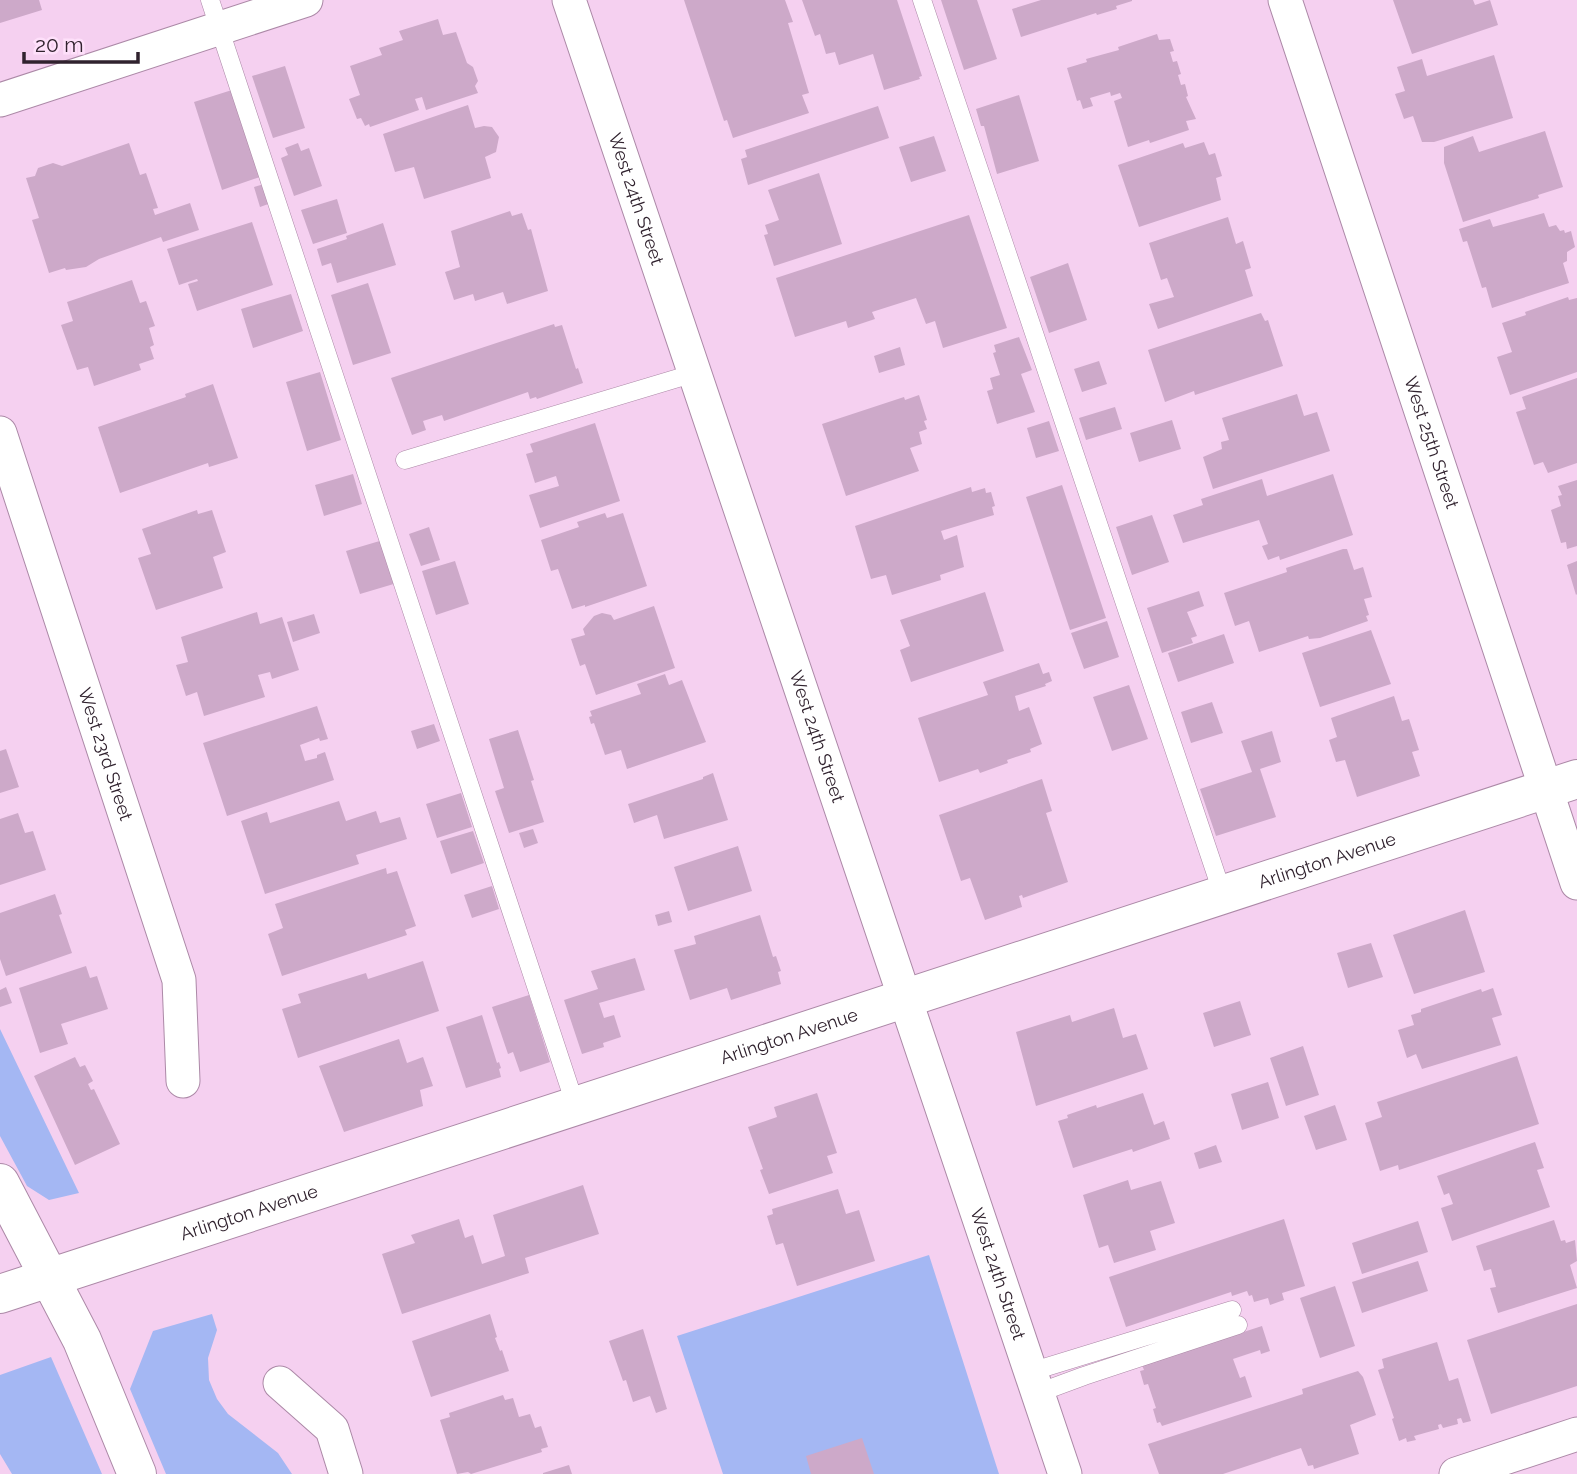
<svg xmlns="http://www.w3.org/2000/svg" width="1577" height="1474" font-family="Raleway,sans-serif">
<rect width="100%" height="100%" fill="#f5d0f0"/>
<path fill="#a4b7f3" d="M0 1029 79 1193 49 1200 27 1186 0 1136Z
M929 1255 999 1474H723L677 1336Z
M212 1314 217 1330 208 1358 209 1380 217 1399 228 1414 278 1453 292 1474H166L130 1389 153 1331Z
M51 1357 102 1474H12L0 1454V1375Z"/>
<path fill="#cda9c9" d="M0 0H39L42 10 0 23Z
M684 0H785L793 22 788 23 809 93 802 95 809 113 733 138 727 120 724 121Z
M802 0H897L922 76 919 77 920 79 884 90 873 54 839 65 835 52 826 54 820 34 815 36Z
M941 0H977L997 59 964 70Z
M1041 0H1132V1L1116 6 1117 9 1097 15 1096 13 1021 37 1012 9Z
M1393 0H1473L1475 5 1490 0 1498 25 1412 54Z
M438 19 443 35 456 32 467 63 473 67 478 81 475 86 478 93 426 110 422 97 415 99 419 110 370 127 369 124 365 126 361 118 357 119 349 99 360 95 350 66 382 55 379 48 403 40 399 31Z
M1157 34 1159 40 1170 39 1174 51 1170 52 1173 62 1177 61 1181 74 1178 75 1181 85 1185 84 1188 96 1186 97 1196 119 1186 121 1189 130 1150 143 1149 140 1128 147 1114 101 1122 98 1120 93 1111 96 1110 92 1090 98 1093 106 1083 109 1080 100 1077 101 1067 68 1087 62 1086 59 1119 50 1118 47Z
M1494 55 1513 118 1434 142H1422L1413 116 1404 119 1395 94 1405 91 1397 67 1422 59 1427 76Z
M285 66 305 128 273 138 252 76Z
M232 90 260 177 222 190 194 102Z
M1019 95 1039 161 997 174 984 126H981L976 109Z
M468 105 475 128 484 126 492 127 499 137 496 152 485 157 491 178 424 199 414 167 395 172 383 134Z
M878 106 889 138 748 185 741 159 747 157 745 150Z
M1545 131 1563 187 1538 195 1539 198 1463 222 1444 163V147L1473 136 1479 152Z
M934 136 946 171 911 182 899 147Z
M1204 142 1209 155 1215 153 1222 176 1216 178 1221 200 1139 227 1118 165 1183 143 1185 148Z
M129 143 140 175 146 173 158 208 153 209 155 215 190 203 199 230 163 242 161 237 99 259 86 267 66 270 65 268 49 273 32 220 39 218 26 178 35 176 38 168 53 163 62 166Z
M298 143 301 151 309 148 322 186 294 196 281 158 288 155 285 148Z
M819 173 842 244 774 266 764 235 768 234 765 225 779 220 768 190Z
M264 184 271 203 260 207 254 187Z
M337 199 347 233 313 244 301 210Z
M510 211 512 216 522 213 528 230 531 229 548 291 507 304 503 292 475 301 473 294 454 300 445 272 460 267 451 231Z
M1544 213 1549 227 1556 225 1560 231 1564 230 1565 233 1571 231 1575 247 1567 252V261L1563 263 1569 283 1492 308 1486 287 1482 288 1467 241 1463 242 1459 229 1490 219 1493 227Z
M969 215 1007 328 943 348 935 321 926 324 916 298 872 312 875 319 848 328 846 321 795 337 776 278Z
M1228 217 1236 244 1243 241 1251 268 1245 270 1253 296 1158 329 1149 304 1174 297 1167 278 1161 280 1149 243Z
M252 222 273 285 197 311 188 284 198 281 197 279 179 285 167 249Z
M383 223 396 265 337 283 331 263 322 266 317 249 347 239 346 236Z
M1068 263 1087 320 1049 333 1030 277Z
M132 280 140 303 146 301 155 326 149 328 154 345 150 347 154 359 139 364 141 370 94 386 88 367 77 370 61 325 73 321 67 302Z
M368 283 391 353 353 365 331 295Z
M291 294 303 331 253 348 241 309Z
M1568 297 1569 300 1577 298V372L1510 395 1497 357 1512 352 1502 323 1526 315 1525 312Z
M1261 313 1265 321 1268 320 1283 366 1195 395 1194 391 1165 402 1148 350Z
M554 324 555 327 562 325 576 369 578 368 583 383 537 399 536 397 530 399 528 392 444 421 442 415 423 421 426 430 412 435 391 378Z
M1019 337 1032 370 1021 374 1035 412 997 424 987 391 993 389 990 378 1000 375 993 353 996 352 994 345Z
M900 347 905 365 879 373 874 356Z
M1099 361 1107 384 1082 392 1074 369Z
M320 372 341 440 307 451 286 382Z
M1577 378V463L1548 473 1543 462 1534 465 1516 412 1526 409 1522 397Z
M213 384 238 458 209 467 208 463 120 493 98 427 186 397 185 394Z
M1297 394 1304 416 1317 412 1330 451 1213 489 1203 457 1222 449 1221 442 1229 440 1222 418Z
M919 395 927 420 924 421 927 429 919 432 922 444 910 448 919 471 846 496 822 424 904 397 905 400Z
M1115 407 1122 429 1086 440 1079 418Z
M1172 420 1181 449 1139 462 1130 433Z
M1049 421 1059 451 1036 458 1027 428Z
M595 423 620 501 540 528 529 495 559 486 556 476 535 483 526 454 533 452 530 444Z
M353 474 362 504 324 516 315 485Z
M1333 474 1353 535 1280 560 1279 556 1268 560 1262 546 1268 544 1259 520 1183 543 1173 515 1203 505 1201 499 1262 479 1267 496Z
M1577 480V546L1567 549 1566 542 1561 543 1551 510 1561 506 1558 496 1562 495 1558 486Z
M1062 485 1106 618 1070 630 1026 497Z
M971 487 972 492 985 488 986 493 991 492 995 506 992 507 994 515 941 531 944 540 957 535 964 567 940 575 941 580 892 595 886 575 871 579 855 526Z
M197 510 198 514 212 510 226 552 213 557 223 588 156 610 138 558 151 554 142 529Z
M605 513 607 518 623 513 647 586 585 607V605L572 609 558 569 551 571 541 540 579 527 577 522Z
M1152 515 1169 562 1132 575 1116 527Z
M429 527 440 560 421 566 409 534Z
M383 540 397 583 360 594 346 551Z
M1343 549H1347L1354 570 1363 567 1372 597 1364 599 1369 615 1366 616 1368 621 1320 638 1309 639 1308 636 1259 652 1249 621 1235 626 1224 593 1287 572 1286 568Z
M455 561 469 604 436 615 422 571Z
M1577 561V594L1576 595 1567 565Z
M1199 591 1204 606 1187 612 1197 636 1191 638 1193 643 1162 653 1147 608Z
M985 592 1004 651 911 682 900 650 910 646 900 620Z
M654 606 675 668 596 695 585 664 580 666 571 639 585 635 583 629 594 616 602 613 611 615 614 620Z
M257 612 260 624 282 617 299 670 272 679 270 672 258 675 265 697 204 716 197 692 186 696 176 665 188 662 181 637Z
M314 614 320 633 293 642 287 622Z
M1107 621 1119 657 1084 669 1071 633Z
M1371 630 1391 684 1320 707 1302 653Z
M1224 634 1234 663 1178 682 1168 653Z
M1039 663 1043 674 1049 672 1052 681 1045 684 1046 686 1015 696 1019 711 1029 707 1042 744 1030 749 1031 752 1007 760 1008 763 980 773 978 769 939 782 918 718 988 695 983 682Z
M665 674 669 685 682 680 706 742 627 769 621 750 605 755 594 723 591 724 589 717 592 716 590 711 641 694 637 684Z
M1129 685 1148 739 1112 751 1093 697Z
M1394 696 1402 721 1409 719 1419 750 1412 752 1420 776 1357 797 1345 760 1336 762 1329 740 1337 737 1331 718Z
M1212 702 1223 733 1191 743 1181 712Z
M317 706 328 739 320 741 319 738 300 745 305 761 317 758V755L325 752 334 780 227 816 203 743Z
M434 724 440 741 417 749 411 731Z
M518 730 534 780 531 781 544 822 509 833 495 791 504 788 489 739Z
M1272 731 1281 762 1260 769 1276 817 1216 836 1200 789 1252 772 1241 741Z
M6 749 19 787 0 793V751Z
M713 773 728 820 664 839 657 815 634 823 628 804 703 779V777Z
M1042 779 1052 811 1046 813 1068 882 1023 898 1022 895 1019 896 1022 907 985 920 970 878 961 881 939 815Z
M461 793 472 827 437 838 426 804Z
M339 801 346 821 376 811 380 823 400 817 407 839 356 855 359 864 265 894 241 821 267 812 270 823Z
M18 813 25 833 33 831 46 870 0 885V819Z
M533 829 538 843 524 848 519 833Z
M473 831 484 863 451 874 440 841Z
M738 846 752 891 688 911 674 867Z
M386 868 387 874 397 871 416 926 405 930 407 935 282 976 268 934 283 928 275 904Z
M492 886 499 909 472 918 464 895Z
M55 894 62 914 59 915 72 953 6 976 0 959V913Z
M1465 910 1485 972 1414 994 1393 935Z
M669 911 672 922 658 926 655 915Z
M760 915 773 957 776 956 781 971 778 972 781 984 731 1000 727 988 690 1000 674 950 696 944 694 936Z
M1371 943 1383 977 1348 988 1337 953Z
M635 958 645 990 599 1003 604 1018 614 1015 621 1037 603 1043 604 1047 582 1054 564 1000 598 989 591 971Z
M423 961 439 1011 298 1058 282 1009 301 1003 298 994 366 973 368 979Z
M86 966 90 978 97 976 108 1009 61 1024 68 1044 40 1053 19 988Z
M6 987 12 1003 0 1007V990Z
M1493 988 1502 1015 1492 1018 1501 1045 1422 1069 1416 1054 1407 1058 1398 1030 1414 1025 1411 1015 1421 1012V1009L1481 989 1482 992Z
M529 995 550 1062 520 1072 513 1052 508 1054 492 1007Z
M1240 1001 1251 1035 1214 1047 1203 1013Z
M1114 1008 1123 1038 1136 1034 1148 1069 1036 1106 1016 1032 1070 1015 1072 1022Z
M482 1015 497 1063 499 1062 501 1068 499 1069 501 1077 466 1088 446 1027Z
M399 1039 407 1063 423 1057 433 1086 420 1090 423 1106 344 1132 319 1066Z
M1303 1046 1319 1095 1286 1106 1270 1058Z
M1517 1056 1539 1124 1399 1170 1398 1165 1380 1171 1365 1123 1382 1117 1377 1102Z
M75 1057 80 1067 85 1065 93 1081 88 1084 91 1090 94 1089 120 1144 75 1165 34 1076Z
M1268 1082 1279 1118 1242 1130 1231 1094Z
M817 1093 837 1153 827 1156 833 1173 769 1194 760 1170 763 1169 748 1127 777 1117 774 1107Z
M1143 1093 1154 1125 1164 1121 1170 1139 1133 1152 1132 1149 1073 1168 1058 1121 1068 1118 1067 1115 1096 1105 1097 1108Z
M1335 1105 1347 1140 1316 1150 1304 1116Z
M1535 1142 1544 1168 1537 1170 1550 1207 1452 1241 1441 1208 1453 1204 1449 1193 1444 1195 1437 1176Z
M1216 1145 1222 1162 1199 1169 1194 1153Z
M1128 1180 1131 1190 1161 1181 1175 1223 1150 1231 1156 1250 1114 1263 1108 1245 1099 1248 1083 1195Z
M583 1185 599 1234 525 1258 529 1273 402 1314 382 1254 415 1243 411 1235 459 1219 465 1238 473 1235 482 1264 505 1256 493 1215Z
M838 1189 846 1214 859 1210 875 1261 797 1286 783 1243 776 1245 767 1216 773 1214 772 1209Z
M1284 1219 1305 1286 1282 1293 1284 1300 1270 1305 1268 1298 1254 1302 1252 1295 1249 1296 1247 1291 1232 1296 1231 1292 1126 1327 1109 1277Z
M1554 1220 1561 1241 1565 1240 1566 1243 1575 1240 1577 1261 1570 1265 1577 1288 1498 1313 1490 1288 1496 1287 1491 1269 1484 1271 1476 1246Z
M1418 1221 1428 1252 1362 1274 1352 1243Z
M1418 1261 1428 1291 1362 1313 1352 1282Z
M1335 1286 1355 1346 1320 1358 1300 1298Z
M1577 1304V1386L1491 1414 1467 1340Z
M490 1314 497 1337 495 1338 500 1351 502 1350 509 1371 431 1397 412 1341Z
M1262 1326 1270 1351 1261 1354 1260 1350 1233 1359 1240 1378 1245 1376 1252 1397 1162 1426 1160 1422 1157 1423 1153 1409 1156 1408 1148 1384 1144 1385 1140 1371 1144 1370 1142 1365Z
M643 1329 667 1409 656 1413 650 1396 633 1402 626 1380 623 1381 609 1341Z
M1437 1342 1449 1381 1458 1378 1471 1421 1463 1423 1461 1418 1457 1419 1458 1424 1443 1428 1441 1424 1438 1425 1439 1429 1414 1436 1416 1440 1407 1442 1406 1438 1399 1441 1392 1419 1394 1418 1378 1370 1384 1368 1382 1359Z
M1358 1371 1363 1377 1376 1415 1350 1425 1359 1454 1314 1469 1313 1465 1308 1466 1301 1448 1223 1474H1159L1148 1444 1303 1394 1302 1389Z
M503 1395 505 1400 513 1398 519 1417 530 1414 535 1428 541 1426 548 1447 541 1449 542 1452 471 1474 468 1472 457 1474 440 1420 450 1417 449 1413Z
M862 1438 874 1474H811L806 1456Z
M569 1465 572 1474H543V1473Z"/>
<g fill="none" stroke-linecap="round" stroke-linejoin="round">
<g stroke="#ac89a7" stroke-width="19">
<path id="lane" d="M210 0 576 1107
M922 0 1223 895
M405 460 695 373
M1030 1372 1232 1310
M1038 1393 1084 1376 1238 1325"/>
</g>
<g stroke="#ac89a7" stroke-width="35">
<g id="street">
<path id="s1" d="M569 0 1065 1474"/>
<path id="s2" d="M1285 0 1577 883"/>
<path d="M0 100 306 0"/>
<path id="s3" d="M0 433 179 980 183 1081"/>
<path d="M280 1383 332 1429 346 1474"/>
<path d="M1456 1474 1577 1434"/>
</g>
</g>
<g stroke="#ac89a7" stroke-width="40">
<g id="secondary">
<path id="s4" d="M0 1294 1577 779"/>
</g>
</g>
<g stroke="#ac89a7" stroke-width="40">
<path id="highway" d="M0 1183 82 1340 137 1474"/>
</g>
<use href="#lane" stroke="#fff" stroke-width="18"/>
<use href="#street" stroke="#fff" stroke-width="33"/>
<use href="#secondary" stroke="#fff" stroke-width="38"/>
<use href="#highway" stroke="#fff" stroke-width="38"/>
</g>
<g text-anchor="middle" stroke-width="7" stroke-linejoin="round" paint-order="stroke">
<g font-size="18" fill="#30222e" stroke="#fee0fa">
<text dy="6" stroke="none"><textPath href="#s1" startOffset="210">West 24th Street</textPath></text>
<text dy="6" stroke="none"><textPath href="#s2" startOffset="466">West 25th Street</textPath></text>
<text dy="6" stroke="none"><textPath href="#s1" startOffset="777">West 24th Street</textPath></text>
<text dy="6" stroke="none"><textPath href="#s3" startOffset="338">West 23rd Street</textPath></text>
<text dy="6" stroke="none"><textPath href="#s4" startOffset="1396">Arlington Avenue</textPath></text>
<text dy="6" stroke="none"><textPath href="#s4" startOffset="830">Arlington Avenue</textPath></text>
<text dy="6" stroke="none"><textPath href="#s4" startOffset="262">Arlington Avenue</textPath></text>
<text dy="6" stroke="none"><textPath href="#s1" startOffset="1344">West 24th Street</textPath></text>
</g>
</g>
<path d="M24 52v10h114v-10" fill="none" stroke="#30222e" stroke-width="3.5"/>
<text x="35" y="52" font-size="21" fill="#30222e" stroke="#fee0fa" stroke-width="5" paint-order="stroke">20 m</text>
</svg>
